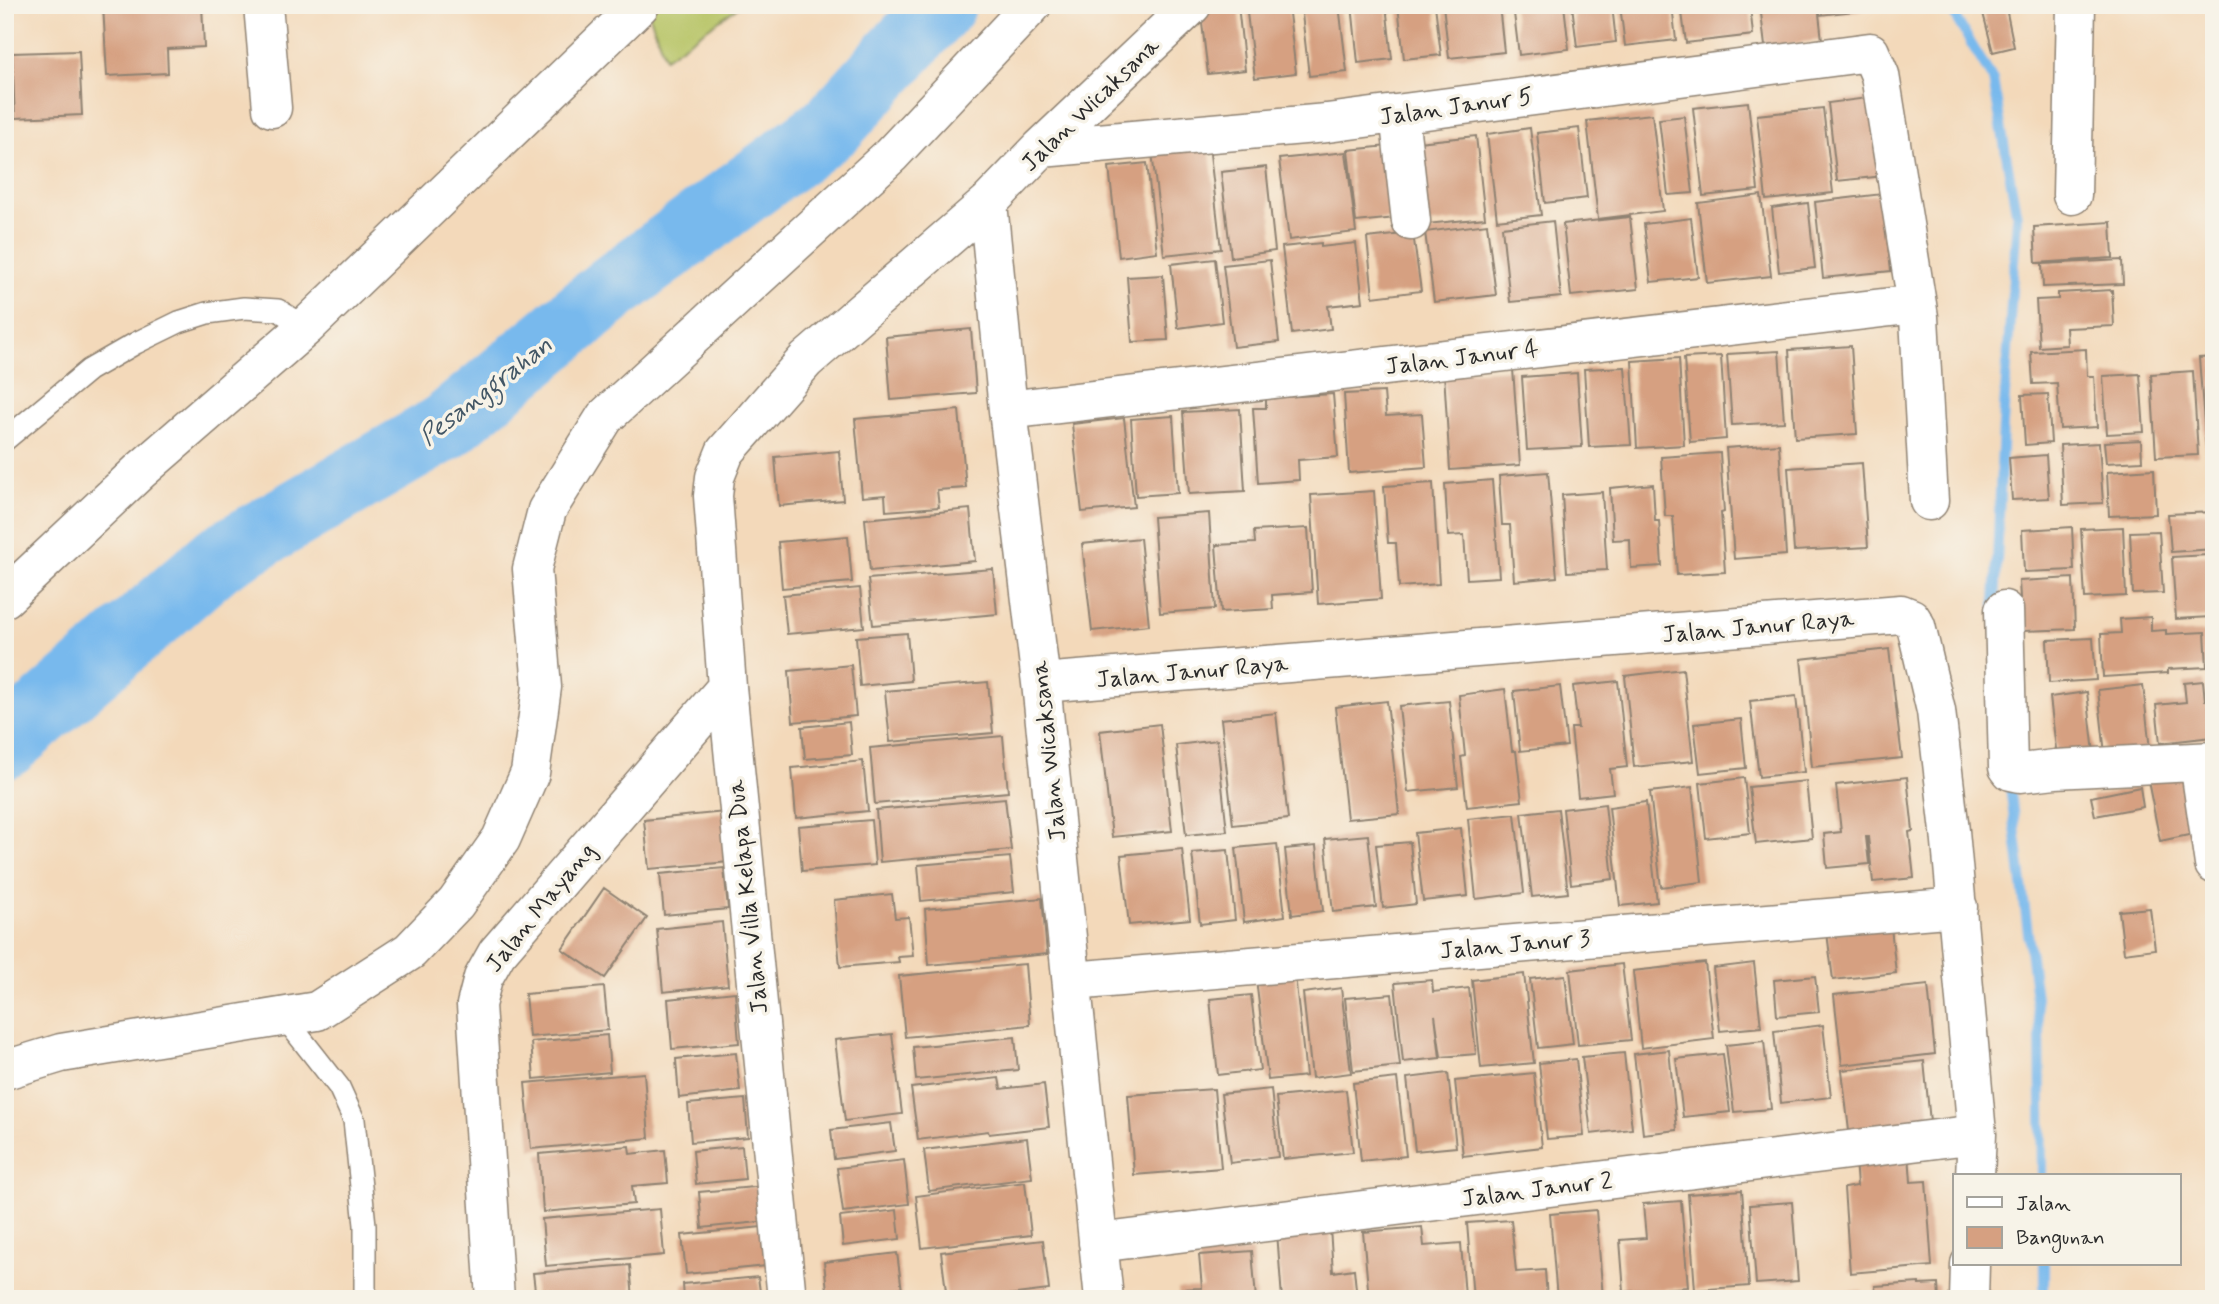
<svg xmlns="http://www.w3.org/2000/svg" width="2219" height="1304" font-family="Mynerve,sans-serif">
<rect width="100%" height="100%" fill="#f7f3e8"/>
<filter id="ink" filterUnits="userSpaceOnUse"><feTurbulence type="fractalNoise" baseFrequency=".0143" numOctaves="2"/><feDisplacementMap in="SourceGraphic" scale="14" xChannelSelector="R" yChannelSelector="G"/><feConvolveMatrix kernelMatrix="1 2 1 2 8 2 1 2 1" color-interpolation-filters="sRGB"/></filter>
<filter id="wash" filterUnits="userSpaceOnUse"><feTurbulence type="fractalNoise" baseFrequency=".00686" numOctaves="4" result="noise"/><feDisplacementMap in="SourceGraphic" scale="28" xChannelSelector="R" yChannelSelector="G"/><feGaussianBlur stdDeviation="1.57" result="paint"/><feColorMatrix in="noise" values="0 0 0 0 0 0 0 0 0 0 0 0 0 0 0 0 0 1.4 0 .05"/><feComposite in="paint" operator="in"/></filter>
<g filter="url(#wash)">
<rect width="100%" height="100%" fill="#f3d9ba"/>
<path fill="#b7c466" stroke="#717848" stroke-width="2" d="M646 5H741L665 58Z"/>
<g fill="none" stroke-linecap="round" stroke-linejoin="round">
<path stroke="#78b9ed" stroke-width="10" d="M1948 5 1993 80 2017 217 2003 424 1995 606
M2009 778 2040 1031 2042 1176
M2044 1264V1299"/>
<path stroke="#78b9ed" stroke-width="68" d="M5 745 218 559 444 428 614 287 832 126 942 5"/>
</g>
<g id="blocks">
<path fill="#d6a081" d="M103 5H202L204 47 167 49 168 73 107 76Z
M1208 5H1238L1245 70 1208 74 1200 6Z
M1246 5H1288L1296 73 1255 78Z
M1301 5H1339L1347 72 1309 76Z
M1352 5H1386L1392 59 1358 63Z
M1398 5H1435L1441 55 1404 59Z
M1443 5H1499L1504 52 1449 58Z
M1513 5H1564L1569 49 1519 55Z
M1572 5H1612L1616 42 1577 47Z
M1620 5H1672L1676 40 1625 46Z
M1681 5H1750L1753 35 1686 43Z
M1760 5H1818L1822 40 1765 46Z
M1819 5H1864L1865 10 1820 15Z
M2006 8 2014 47 1993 52 1983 13Z
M79 51 82 115 15 118 12 53Z
M1875 97 1884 176 1837 181 1828 103Z
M1748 102 1758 190 1703 196 1693 108Z
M1823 108 1833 193 1766 200 1757 115Z
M1652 114 1663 211 1598 219 1587 121Z
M1684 116 1693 193 1668 195 1659 119Z
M1530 128 1541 215 1497 220 1487 134Z
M1579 128 1587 198 1545 203 1537 133Z
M1476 136 1485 218 1427 224 1418 142Z
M1209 145 1221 249 1164 255 1152 152Z
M1398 145 1406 217 1356 222 1348 150Z
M1346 152 1356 232 1289 240 1279 159Z
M1147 163 1157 252 1119 257 1109 167Z
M1266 167 1275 251 1231 257 1221 172Z
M1882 194 1891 271 1823 278 1815 202Z
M1761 195 1771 276 1707 283 1698 203Z
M1808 203 1815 268 1779 272 1772 208Z
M1630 217 1638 289 1571 296 1563 224Z
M1691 218 1698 277 1651 282 1644 224Z
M1553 221 1561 297 1510 302 1502 227Z
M2111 222 2113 258 2036 263 2034 227Z
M1487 224 1496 295 1434 302 1425 232Z
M1413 233 1421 291 1373 297 1367 238Z
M1321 243V247L1356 243 1363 302 1328 306 1331 329 1292 334 1282 247Z
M1215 259 1222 322 1178 328 1171 264Z
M1270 260 1279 342 1233 347 1223 265Z
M2122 260 2123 284 2043 287 2042 264Z
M1163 275 1168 340 1132 342 1127 277Z
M2112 290 2114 326 2066 328 2067 345 2039 347 2036 300 2058 299V293Z
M971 329 976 393 891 400 886 337Z
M1851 346 1857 434 1795 438 1789 350Z
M2086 349 2087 376H2094L2097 427 2060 429 2057 383 2033 384 2031 352Z
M1779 351 1784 422 1732 425 1727 354Z
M1721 356 1726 439 1690 442 1684 358Z
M2214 357V461H2207L2199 358Z
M1679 358 1684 445 1637 448 1632 361Z
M1625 367 1631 445 1589 447 1584 369Z
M1513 369 1520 465 1450 470 1444 373Z
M2193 371 2198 455 2156 457 2151 374Z
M1577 373 1582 447 1527 450 1522 377Z
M2140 374 2144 432 2107 434 2103 376Z
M1384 392 1386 416 1422 414 1426 467 1349 473 1344 394Z
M1333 394 1338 457 1298 460 1299 480 1258 483 1253 408H1266V398Z
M2048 394 2051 443 2025 445 2022 395Z
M1240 409 1245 491 1189 494 1183 412Z
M959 410 966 488 937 490 939 507 886 511 885 495 862 497 855 419Z
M1173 416 1178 493 1136 496 1131 419Z
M1124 418 1134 507 1082 512 1072 424Z
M2141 440 2142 461 2106 463 2104 442Z
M2099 443 2103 503 2063 505 2060 445Z
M1779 444 1786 555 1734 559 1726 448Z
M839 451 843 500 779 506 775 457Z
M1720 453 1724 512 1721 513 1725 572 1677 575 1673 516H1665L1661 457Z
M2046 455 2049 498 2012 500 2009 458Z
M1862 463 1868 547 1794 551 1788 468Z
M2154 469 2156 514 2109 516 2107 472Z
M1548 472 1557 577 1514 581 1510 525H1502L1499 476Z
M1492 480 1499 577 1467 579 1464 535 1448 536 1445 484Z
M1433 483 1439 584 1399 587 1396 543H1388L1384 486Z
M1653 484 1655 521H1659L1662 566 1631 568 1630 539 1613 540 1610 488Z
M1374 491 1381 599 1318 604 1311 495Z
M1602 492 1607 570 1567 572 1562 495Z
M970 509 975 561 870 571 865 519Z
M2214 512V549L2171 552 2168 514Z
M1209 513 1215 609 1160 613 1153 517Z
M2072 527 2074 570 2024 572 2022 530Z
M2123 527 2126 596 2085 598 2081 529Z
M1308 528 1312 592 1272 595 1273 609 1221 612 1216 545 1255 543 1254 531Z
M2159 531 2163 593 2133 594 2130 532Z
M848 536 852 582 782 588 778 542Z
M1140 538 1149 625 1092 631 1082 544Z
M2208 555 2211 617 2176 619 2172 557Z
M993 569 997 614 873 625 868 579Z
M2073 578 2075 629 2022 631 2019 581Z
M860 588 864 627 787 634 783 595Z
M2151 617V631L2166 630V634L2205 632 2207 667 2168 669V673L2103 677 2101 634 2121 633 2120 619Z
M907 633 911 681 860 686 856 637Z
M2093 638 2096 680 2049 683 2047 640Z
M1889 649 1902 758 1812 767 1801 659Z
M851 665 856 716 793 722 789 671Z
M1683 669 1693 761 1634 767 1625 676Z
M1618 681 1627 767 1610 769 1613 793 1578 797 1571 728H1578L1573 686Z
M2203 681 2205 700H2208L2212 737 2160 743 2156 705 2186 702 2184 683Z
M988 682 993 733 890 742 885 691Z
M2143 685 2150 750 2105 754 2098 690Z
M1560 686 1567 746 1520 751 1514 691Z
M1505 689 1512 751H1516L1522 801 1467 807 1461 757 1465 756 1459 695Z
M2087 692 2095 762 2058 766 2050 697Z
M1796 696 1804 772 1759 777 1750 701Z
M1387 701 1399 814 1347 819 1335 707Z
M1449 701 1458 787 1408 792 1399 706Z
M1276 713 1288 819 1233 825 1221 719Z
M1741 719 1746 768 1700 773 1694 724Z
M849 722 852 755 805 759 802 727Z
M1160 724 1172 831 1112 837 1100 731Z
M1003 736 1008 792 875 804 870 748Z
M1217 740 1227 831 1186 835 1176 745Z
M863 761 868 811 796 818 792 768Z
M2192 773 2203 832 2160 841 2148 781Z
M1907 777 1913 831 1909 832 1914 878 1873 882 1868 837H1866L1869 864 1827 868 1824 834 1841 832 1836 785Z
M1744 778 1750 833 1706 838 1700 783Z
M1806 781 1812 838 1756 844 1749 787Z
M1692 787 1702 882 1661 887 1650 792Z
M2140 787 2143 807 2095 816 2091 797Z
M1005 798 1011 850 880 862 876 810Z
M1646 802 1657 902 1620 906 1609 807Z
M1605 804 1613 879 1571 884 1563 809Z
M1558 809 1568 893 1532 897 1522 813Z
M725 812 729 862 649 869 644 820Z
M1515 814 1524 893 1476 899 1468 819Z
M871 820 875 865 802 871 798 826Z
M1461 828 1468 896 1423 901 1415 833Z
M1368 835 1376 907 1333 912 1325 839Z
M1410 842 1416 904 1383 908 1376 845Z
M1277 844 1285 916 1244 922 1236 848Z
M1316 846 1323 911 1292 915 1285 849Z
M1182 849 1190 919 1129 925 1121 855Z
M1228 850 1235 920 1200 924 1192 853Z
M1010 857 1014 892 921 901 918 865Z
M724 868 728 909 664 915 660 874Z
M604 888 647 918 605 978 562 949Z
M892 894 895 918 909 917 913 956 898 957 899 962 840 967 834 900Z
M1042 898 1047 954 929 965 925 909Z
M2150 908 2155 949 2124 953 2119 911Z
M722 922 728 985 663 992 657 929Z
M1891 927 1896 973 1833 980 1827 933Z
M1705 963 1714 1039 1641 1048 1633 971Z
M1754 963 1761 1027 1720 1031 1713 968Z
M1025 964 1030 1025 905 1037 899 976Z
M1622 964 1631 1040 1578 1045 1570 970Z
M1524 974 1534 1063 1481 1068 1472 980Z
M1295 975 1306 1076 1268 1080 1256 979Z
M1565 975 1573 1044 1538 1048 1530 979Z
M1815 976 1819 1012 1777 1016 1774 980Z
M1432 980 1433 992 1469 988 1476 1054 1441 1057 1435 1015 1440 1058 1403 1062 1395 983Z
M1928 985 1935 1054 1842 1065 1834 995Z
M604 987 608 1030 529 1037 525 994Z
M1341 988 1351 1073 1312 1078 1303 993Z
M735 992 739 1043 672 1049 668 999Z
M1392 994 1400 1066 1353 1071 1345 998Z
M1251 995 1260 1070 1218 1075 1210 999Z
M1823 1025 1831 1097 1781 1103 1774 1031Z
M892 1034 902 1114 845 1121 835 1040Z
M607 1035 610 1072 534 1079 531 1042Z
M1015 1037 1018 1070 916 1080 913 1047Z
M1764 1041 1771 1109 1734 1112 1726 1045Z
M1669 1050 1677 1130 1643 1134 1634 1054Z
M736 1053 740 1091 679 1098 676 1059Z
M1624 1053 1632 1129 1591 1134 1582 1057Z
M1723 1054 1730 1112 1683 1117 1676 1059Z
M1576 1059 1584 1136 1547 1139 1539 1063Z
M1924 1061 1930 1122 1849 1131 1842 1070Z
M644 1073 649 1138 531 1149 525 1083Z
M1448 1073 1456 1147 1415 1151 1407 1078Z
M1534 1073 1542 1147 1463 1156 1455 1081Z
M999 1078 1001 1089 1044 1084 1049 1127 989 1134 988 1131 918 1140 911 1088Z
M1397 1078 1406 1156 1361 1161 1353 1083Z
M1214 1089 1221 1168 1134 1175 1128 1095Z
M1271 1089 1278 1157 1230 1163 1221 1094Z
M1346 1090 1353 1152 1283 1159 1276 1097Z
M745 1099 748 1137 691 1142 688 1104Z
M891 1123 895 1151 834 1159 831 1130Z
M1027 1138 1032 1178 929 1191 924 1150Z
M629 1146 630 1154 665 1150 668 1183 632 1186 634 1204 543 1212 539 1154Z
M742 1146 745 1179 696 1184 693 1151Z
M1909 1154 1911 1182 1926 1181 1932 1266 1850 1273 1844 1188 1857 1186 1855 1159Z
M904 1160 909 1204 843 1212 837 1168Z
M1025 1182 1031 1235 922 1248 916 1196Z
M765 1186 768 1221 702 1228 699 1192Z
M1742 1190 1749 1286 1695 1290 1688 1194Z
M1681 1201 1688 1287 1624 1292 1620 1240 1646 1238 1643 1204Z
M1792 1202 1798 1281 1756 1284 1750 1205Z
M660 1209 664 1255 546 1266 542 1219Z
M897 1210 900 1239 843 1246 840 1217Z
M1596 1210 1603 1298 1557 1299 1550 1214Z
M1511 1220 1516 1272 1545 1270 1547 1299H1473L1467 1223Z
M773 1226 776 1265 686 1274 682 1235Z
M1422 1227 1424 1246 1461 1243 1465 1297 1369 1299 1363 1232Z
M1330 1228 1333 1272 1354 1269 1357 1299H1282L1277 1232Z
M1043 1240 1049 1290 976 1299H947L941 1252Z
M1252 1251 1256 1299H1179L1178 1289 1202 1288 1199 1255Z
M897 1253 903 1298 828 1299 824 1262Z
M630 1265 633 1299H536L533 1273Z
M758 1277 761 1299H684L683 1284Z
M1919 1283V1285L1938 1284 1939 1299H1876L1875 1286Z
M1862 1290 1863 1299H1815V1294Z"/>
</g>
</g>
<g filter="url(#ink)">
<use href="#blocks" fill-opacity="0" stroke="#8f8272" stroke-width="2"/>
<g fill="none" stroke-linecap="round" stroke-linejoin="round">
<g stroke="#8f8272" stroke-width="24">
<path id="service" d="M5 440 89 370 136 343 179 322 207 313 244 308 278 310 306 327
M284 1017 339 1087 354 1120 365 1225V1299"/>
</g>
<g stroke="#8f8272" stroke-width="41">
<path id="minor" d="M263 5 272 108
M1399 114 1411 221
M1041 148 1327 123 1870 52 1880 75 1919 317 1929 501
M2072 195 2076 5
M988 203 1008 410 1041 683 1104 1299
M1008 410 1917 304
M5 598 140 471 306 327 640 5
M2004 610 2008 767 2011 771 2020 773 2055 769 2214 761
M1041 683 1901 614 1911 618 1916 626 1936 711 1950 831 1977 1134 1975 1176
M2199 762 2214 864
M1072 981 1958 907
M5 1070 61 1053 317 1011 410 951 456 903 501 839 530 773 542 687 532 569 547 510 605 417 891 155 1032 5
M1098 1243 1977 1134
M495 1299 476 1005 483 978 497 953 727 687
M787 1299 727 687 713 496 715 477 725 452 806 360 988 203 1041 148 1192 5
M1969 1299 1970 1264"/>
</g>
<use href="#service" stroke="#fff" stroke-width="21"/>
<use href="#minor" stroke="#fff" stroke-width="38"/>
</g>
</g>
<g text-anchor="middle" stroke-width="7" stroke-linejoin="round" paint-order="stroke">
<g font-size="24" fill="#2b2b2b" stroke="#f7f3e8">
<text transform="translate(1090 104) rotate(-44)" y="8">Jalan Wicaksana</text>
<text transform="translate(1456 106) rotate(-8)" y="8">Jalan Janur 5</text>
<text transform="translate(1462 357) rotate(-7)" y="8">Jalan Janur 4</text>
<text transform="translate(1758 626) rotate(-5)" y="8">Jalan Janur Raya</text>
<text transform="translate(1192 671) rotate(-5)" y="8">Jalan Janur Raya</text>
<text transform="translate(1048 751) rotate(-96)" y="8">Jalan Wicaksana</text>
<text transform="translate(747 897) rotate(-96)" y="8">Jalan Villa Kelapa Dua</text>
<text transform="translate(540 907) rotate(-51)" y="8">Jalan Mayang</text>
<text transform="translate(1515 944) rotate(-5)" y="8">Jalan Janur 3</text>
<text transform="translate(1537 1189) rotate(-7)" y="8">Jalan Janur 2</text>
</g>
<g font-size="26" font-style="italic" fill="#425665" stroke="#f7f3e8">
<text transform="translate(485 390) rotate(-38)" y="9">Pesanggrahan</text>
</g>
</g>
<rect width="2219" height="1304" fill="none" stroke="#f7f3e8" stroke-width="28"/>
<rect x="1953" y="1174" width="228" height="91" fill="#f7f3e8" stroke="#a5a39c" stroke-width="2"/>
<rect x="1967" y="1197" width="35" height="10" fill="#ffffff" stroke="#a5a39c" stroke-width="2"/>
<text x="2016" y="1210" font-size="21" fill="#2b2b2b">Jalan</text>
<rect x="1967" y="1227" width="35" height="21" fill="#d6a081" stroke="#a5a39c" stroke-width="2"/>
<text x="2016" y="1244" font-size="21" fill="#2b2b2b">Bangunan</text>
</svg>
